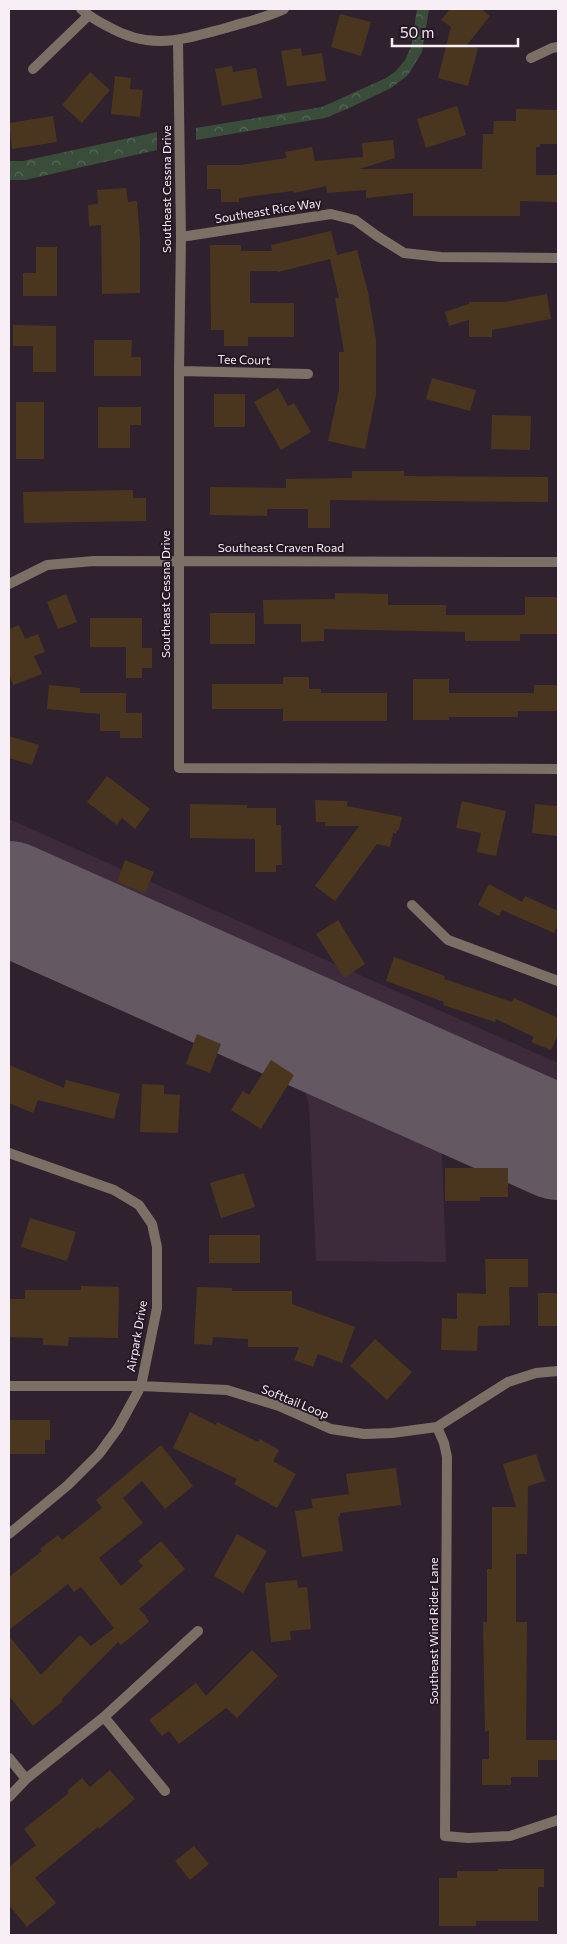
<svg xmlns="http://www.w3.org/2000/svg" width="567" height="1944" font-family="Commissioner,sans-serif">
<defs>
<pattern id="park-crowns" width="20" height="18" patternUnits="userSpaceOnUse" patternTransform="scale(1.25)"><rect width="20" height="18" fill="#3a4d3b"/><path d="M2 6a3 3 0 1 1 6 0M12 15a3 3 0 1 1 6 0" fill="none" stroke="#576758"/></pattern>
</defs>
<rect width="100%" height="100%" fill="#2f222e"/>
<path fill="#3d2b3c" d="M9 819 558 1063V1181L441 1130 446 1262 316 1261 309 1105 305 1091 294 1073 277 1060 9 941Z"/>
<path fill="url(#park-crowns)" d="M417 9H429L422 52 408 75 391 88 347 109 325 118 196 140V128L322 107 386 78 396 71 405 60 411 47Z
M157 132V150L25 180H9V161H23Z"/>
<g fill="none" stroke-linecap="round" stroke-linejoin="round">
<path stroke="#645863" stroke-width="114" d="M9 898 558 1143"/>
</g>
<path fill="#4a361e" d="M450 9H481L490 16 467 45 478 48 468 86 438 78 451 27 441 20Z
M340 14 371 22 361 56 331 47Z
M301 48 302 56 322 53 326 81 287 86 281 51Z
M232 66 233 72 256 68 262 98 222 106 215 69Z
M90 72 110 90 82 123 62 105Z
M115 76 131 78 130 89 143 90 140 117 111 114Z
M457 106 466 135 426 148 417 119Z
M516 109 558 110V144H540V147H536V175H558V202L520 201V216H413V193L366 198V190L327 193 326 186 294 193 293 191 239 198V202H221V189H207V165H241L287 158 285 152 312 147 315 161 363 157 362 143 393 140 395 158 359 169H482L483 134H493L494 121H516Z
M53 116 57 142 12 149 9 123Z
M126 188 128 202 137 201 140 239V293L102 294 101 225 89 226 88 205 98 204 97 190Z
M331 231 337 255 357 250 368 292 376 340V395L365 449 328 441 339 390V352H344L335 298H339L330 259 278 272 277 271H250V303H294V337H248V346H224V330H211L210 245H241V251H272L271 245Z
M36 247H57V296H23V273H36Z
M547 294 551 319 492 330V337H469V320L449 326 445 312 469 304V302H504Z
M13 325 56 326V372H33V346H13Z
M94 340H132L131 357H141V376H94Z
M432 378 476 390 470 411 426 399Z
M278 388 288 406 294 403 311 432 281 450 254 402Z
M214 394H245V427H214Z
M16 402H44V459H16Z
M98 407H141V425H130V448H98Z
M492 415 531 416 530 450 491 449Z
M352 471H404V476L548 477V502L330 500V528H308V509H267V516L210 515V487L286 488V479L352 478Z
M133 490V498H146V521L24 523 23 492Z
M335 593 388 594V605H446V615H525V597H558V634H520V641H465V632L324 629V641L301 642V624H264L263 600 335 599Z
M66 594 77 622 58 629 47 602Z
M210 613H255V644H210Z
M90 618H142V648H152V668H142V678H126V647H90Z
M19 625 25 639 38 634 45 652 34 656 42 674 13 685 9 673V629Z
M283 677H309V689H321V693H387V721H283V709H212V684H283Z
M413 679H449V693H534V685H558V711H518V717H449V720H413Z
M49 685 80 688V693H126V713H142V738H120V731H100V714L47 709Z
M9 736 39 745 32 765 9 758Z
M107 776 150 809 135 829 122 818 117 825 87 802Z
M315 800 347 801V806L402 817 399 830H397L396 834 393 833 390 847 377 844 335 901 315 886 359 826H325V822H316Z
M462 801 506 811 496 856 477 852 481 833 456 828Z
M190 804 247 805V808H276V825H281L282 865H276V872H255V839L190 838Z
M535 804 558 806V836L532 833Z
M125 860 154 872 145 893 117 882Z
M489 884 522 902 525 896 558 911V925L554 933 502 910 499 916 478 905Z
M338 920 365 964 344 978 316 934Z
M394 957 445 976 444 979 512 1002 514 998 558 1018V1034L551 1050 531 1042 534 1037 496 1019 495 1022 443 1005 444 1002 386 981Z
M197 1034 221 1044 210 1073 186 1064Z
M271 1060 294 1075 261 1129 231 1110 243 1091 249 1095Z
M9 1065 64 1088 66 1080 120 1094 114 1119 38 1100 33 1113 9 1103Z
M142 1084 164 1085V1094L180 1095 178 1133 140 1132Z
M445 1168H508V1197H480V1201H445Z
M244 1173 255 1207 221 1218 210 1183Z
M30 1218 76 1232 67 1261 21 1247Z
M209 1235H260V1263H209Z
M485 1259H528V1287H509L510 1325 478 1326 477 1351 441 1350 442 1318 457 1319V1293L486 1294Z
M81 1286 119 1287 118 1338 69 1337 68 1346 43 1345V1338L9 1337V1299H25V1290H81Z
M197 1287 232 1288V1291H292V1304L355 1327 342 1363 318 1354 313 1367 294 1360 299 1347H248V1339L213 1337 212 1345 194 1344Z
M538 1293H558V1326H538Z
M375 1339 412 1372 387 1400 350 1366Z
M190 1412 216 1425 217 1422 258 1442 260 1439 279 1450 273 1461 296 1474 277 1508 234 1484 237 1479 173 1448Z
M9 1420H50V1440H45V1454H9Z
M161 1445 193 1486 165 1509 142 1481 123 1498 143 1523 99 1558 121 1586 143 1566 138 1561 161 1541 185 1569 139 1609 145 1615 149 1622 121 1645 118 1642 61 1700 63 1701 33 1726 9 1696V1636L41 1675 80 1635 91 1646 114 1628 81 1587 74 1592 68 1584 9 1630V1577L42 1551 40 1549 58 1535 62 1540 102 1508 96 1500Z
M536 1454 545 1481 528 1486 527 1554H516V1622H527L526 1740H558V1760H538V1777H511V1785H482V1759H489V1731H485L483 1622H487V1569H492V1507H516L503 1464Z
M396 1468 401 1505 340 1513V1516L338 1517 343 1551 302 1557 295 1511 313 1508 311 1499 349 1494 346 1474Z
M237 1534 267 1551 243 1593 214 1576Z
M297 1580 298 1588 307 1587 311 1629 290 1631 291 1640 271 1642 265 1583Z
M252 1650 278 1676 237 1718 226 1708 179 1744 169 1731 162 1736 149 1720 196 1683 206 1696Z
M110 1770 135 1799 99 1829 98 1827 35 1878 56 1903 27 1927 9 1905V1867L36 1845 24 1829 69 1793 67 1791 82 1778 90 1787Z
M194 1846 209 1864 190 1880 175 1861Z
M498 1869H544V1887H538V1921H476V1926H439V1878H457V1871H498Z"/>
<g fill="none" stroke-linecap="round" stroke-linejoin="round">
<path stroke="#7c6f66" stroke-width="10" d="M81 9C89 16 97 21 107 26 151 51 180 40 226 28 245 22 266 18 284 9
M178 41 181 237 179 371V768L558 769
M531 58 552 48 558 47
M33 69 88 16
M181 237 331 214 355 220 377 236 404 253 441 257 558 258
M179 371 308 374
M9 584 47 565 94 561 558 562
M412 905 448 940 558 981
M9 1153 114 1190 139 1205 152 1224 157 1247V1308L141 1386 118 1428 99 1454 68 1485 9 1534
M9 1386H141L227 1390 279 1406 331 1429 364 1434 392 1433 437 1427 508 1382 536 1373 558 1371
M437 1427 444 1443 447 1457 445 1836 468 1838 510 1836 558 1820
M104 1717 165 1791
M9 1758 26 1779
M9 1797 26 1779 104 1717 198 1631"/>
</g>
<g text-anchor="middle" stroke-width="4" stroke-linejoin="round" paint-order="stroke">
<g font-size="12" fill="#f7eef6" stroke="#251824">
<text transform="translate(167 189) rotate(-90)" y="4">Southeast Cessna Drive</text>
<text transform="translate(268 211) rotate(-9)" y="4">Southeast Rice Way</text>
<text transform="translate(244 360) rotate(1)" y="4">Tee Court</text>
<text x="281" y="552">Southeast Craven Road</text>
<text transform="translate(166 594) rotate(-90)" y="4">Southeast Cessna Drive</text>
<text transform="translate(137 1336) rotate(-80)" y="4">Airpark Drive</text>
<text transform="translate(295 1402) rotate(22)" y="4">Softtail Loop</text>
<text transform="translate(434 1631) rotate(-90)" y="4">Southeast Wind Rider Lane</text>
</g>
</g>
<rect width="567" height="1944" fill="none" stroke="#f7eef6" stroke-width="20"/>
<path d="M392 38v8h126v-8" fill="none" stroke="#f7eef6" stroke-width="2.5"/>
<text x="400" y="38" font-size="15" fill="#f7eef6" stroke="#251824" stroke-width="4" paint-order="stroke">50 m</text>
</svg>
